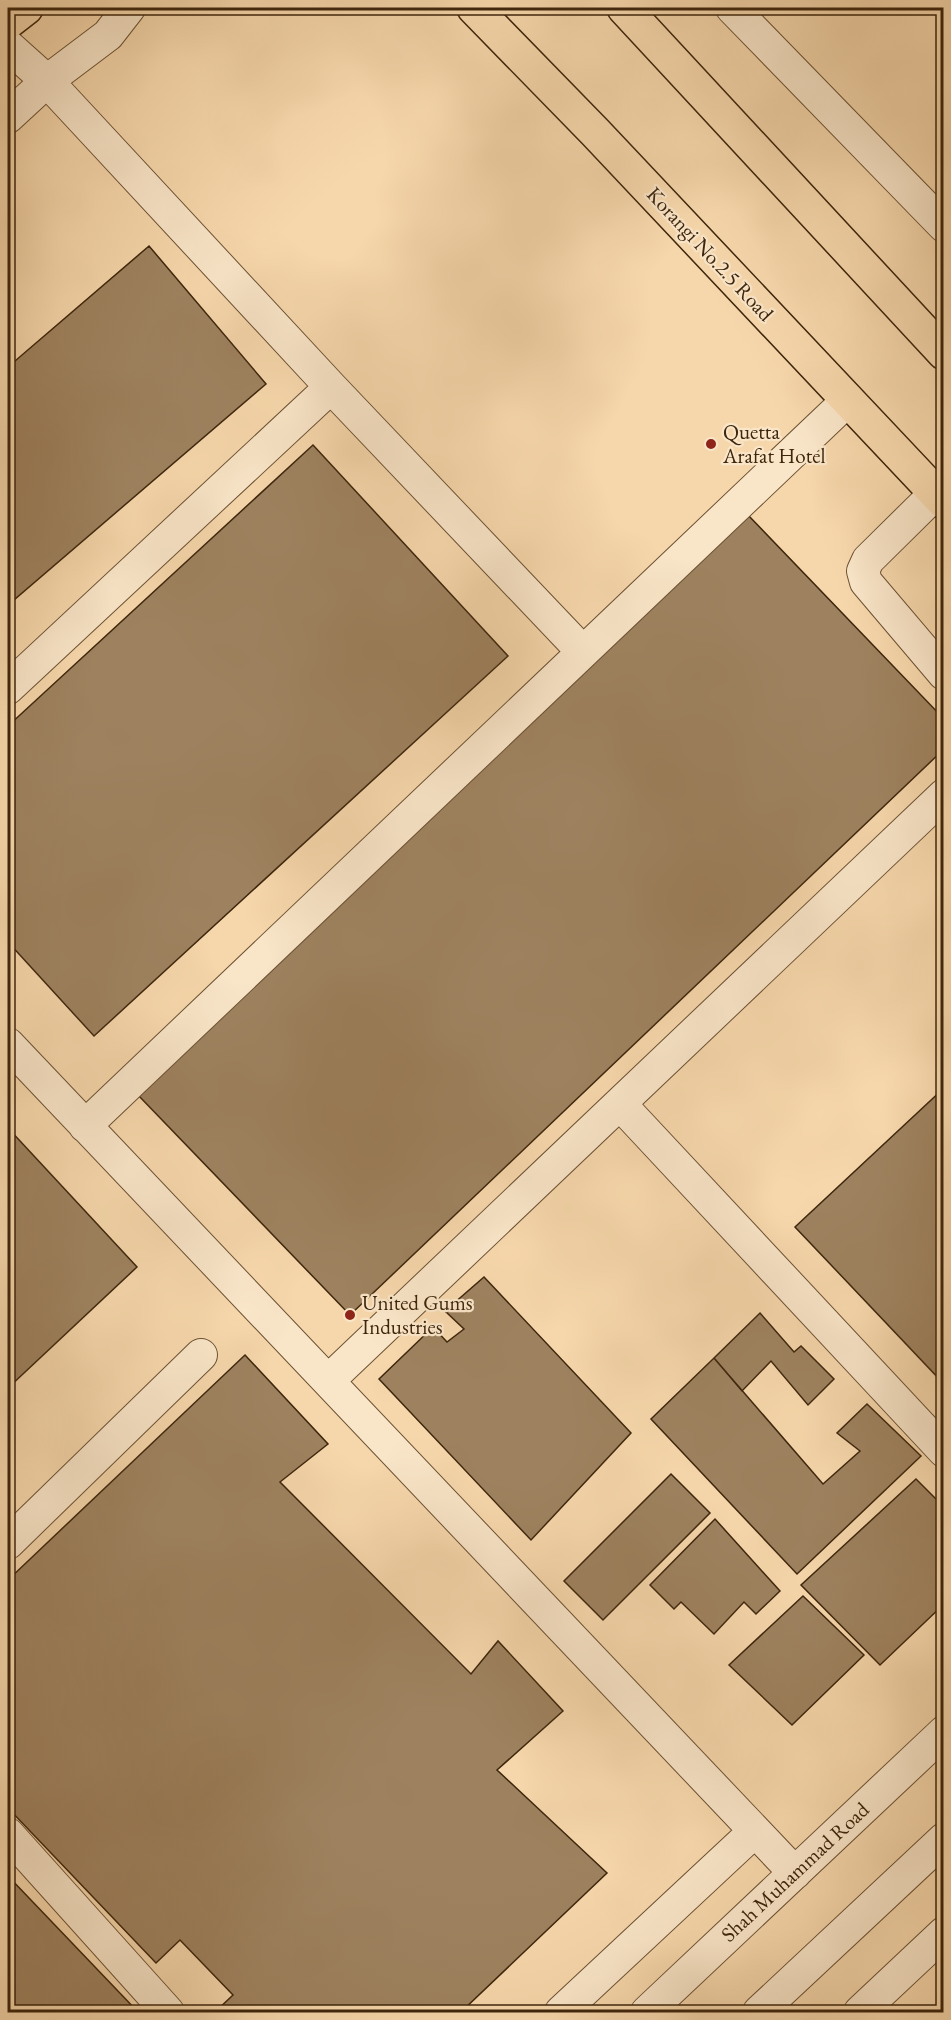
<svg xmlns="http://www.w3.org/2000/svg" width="951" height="2020" font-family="'EB Garamond',serif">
<rect width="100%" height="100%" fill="#f6d7ab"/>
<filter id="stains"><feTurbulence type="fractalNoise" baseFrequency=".00333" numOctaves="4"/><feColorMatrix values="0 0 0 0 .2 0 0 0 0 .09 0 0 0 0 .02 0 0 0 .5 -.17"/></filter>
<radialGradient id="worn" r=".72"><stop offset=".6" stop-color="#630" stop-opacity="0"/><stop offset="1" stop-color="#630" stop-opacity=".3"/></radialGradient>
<path fill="#9e825f" stroke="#3e260d" stroke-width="1.5" d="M149 246 266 384 8 605V367Z
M313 445 508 656 94 1036 8 942V726Z
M747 514 944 719V749L350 1315 138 1095Z
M944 1088V1384L795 1227Z
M8 1128 137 1267 8 1388Z
M484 1277 631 1433 531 1540 379 1379 433 1327 447 1342 464 1329 445 1311Z
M760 1313 794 1352 801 1346 834 1379 808 1405 771 1361 742 1391 714 1358Z
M245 1355 328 1444 280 1482 471 1674 498 1641 563 1711 497 1770 607 1873 461 2012H215L233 1995 180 1940 156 1963 8 1808V1580Z
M714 1358 823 1484 860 1451 837 1433 867 1404 921 1456 797 1574 651 1419Z
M671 1474 710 1513 603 1620 564 1581Z
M916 1479 944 1507V1604L880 1665 801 1585Z
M715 1519 780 1591 756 1614 744 1602 714 1634 681 1602 674 1609 650 1585Z
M803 1596 864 1655 792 1725 729 1665Z
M8 1876 138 2012H8Z"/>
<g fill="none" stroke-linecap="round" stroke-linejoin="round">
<g stroke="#6c5234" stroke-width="34">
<path id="minor" d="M732 8 944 226
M8 46 47 81 331 387 583 652
M8 117 47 81 108 35 129 8
M944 485 868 560 863 571 866 582 944 674
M8 688 331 387
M8 1044 795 1873
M620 1104 944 1451
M85 1126 848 400
M328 1381 944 795
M8 1543 201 1355
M8 1834 168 2012
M561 2012 755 1831
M647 2012 944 1732
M759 2012 944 1839
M860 2012 944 1933"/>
</g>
<g stroke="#3e260d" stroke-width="36">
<path id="major" d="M474 8 595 132 944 502
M624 8 944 353
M8 22 26 8"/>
</g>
<use href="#minor" stroke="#f9e5c8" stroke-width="32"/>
<use href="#major" stroke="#f6d7ab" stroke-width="33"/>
</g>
<g fill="#8f2418" stroke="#f9e5c8" stroke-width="2">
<circle cx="711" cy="444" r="6"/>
<circle cx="350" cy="1315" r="6"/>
</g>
<g text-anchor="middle" stroke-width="4.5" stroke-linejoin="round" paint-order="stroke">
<g font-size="21" fill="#3e260d" stroke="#f9e5c8">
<text transform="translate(710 254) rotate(47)" y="7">Korangi No.2.5 Road</text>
<text transform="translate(795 1872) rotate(-43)" y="7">Shah Muhammad Road</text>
</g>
<g font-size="21" fill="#3e260d" stroke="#f9e5c8" text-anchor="start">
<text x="723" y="439">Quetta<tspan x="723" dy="24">Arafat Hotel</tspan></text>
<text x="362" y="1310">United Gums<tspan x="362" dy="24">Industries</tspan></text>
</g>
</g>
<rect width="951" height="2020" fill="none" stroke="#f6d7ab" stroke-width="30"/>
<rect x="9" y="9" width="933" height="2002" fill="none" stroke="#3e260d" stroke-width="3"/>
<rect x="15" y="15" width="921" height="1990" fill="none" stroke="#3e260d" stroke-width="1.5"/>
<rect width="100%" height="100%" filter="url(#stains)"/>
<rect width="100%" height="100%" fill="url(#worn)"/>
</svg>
